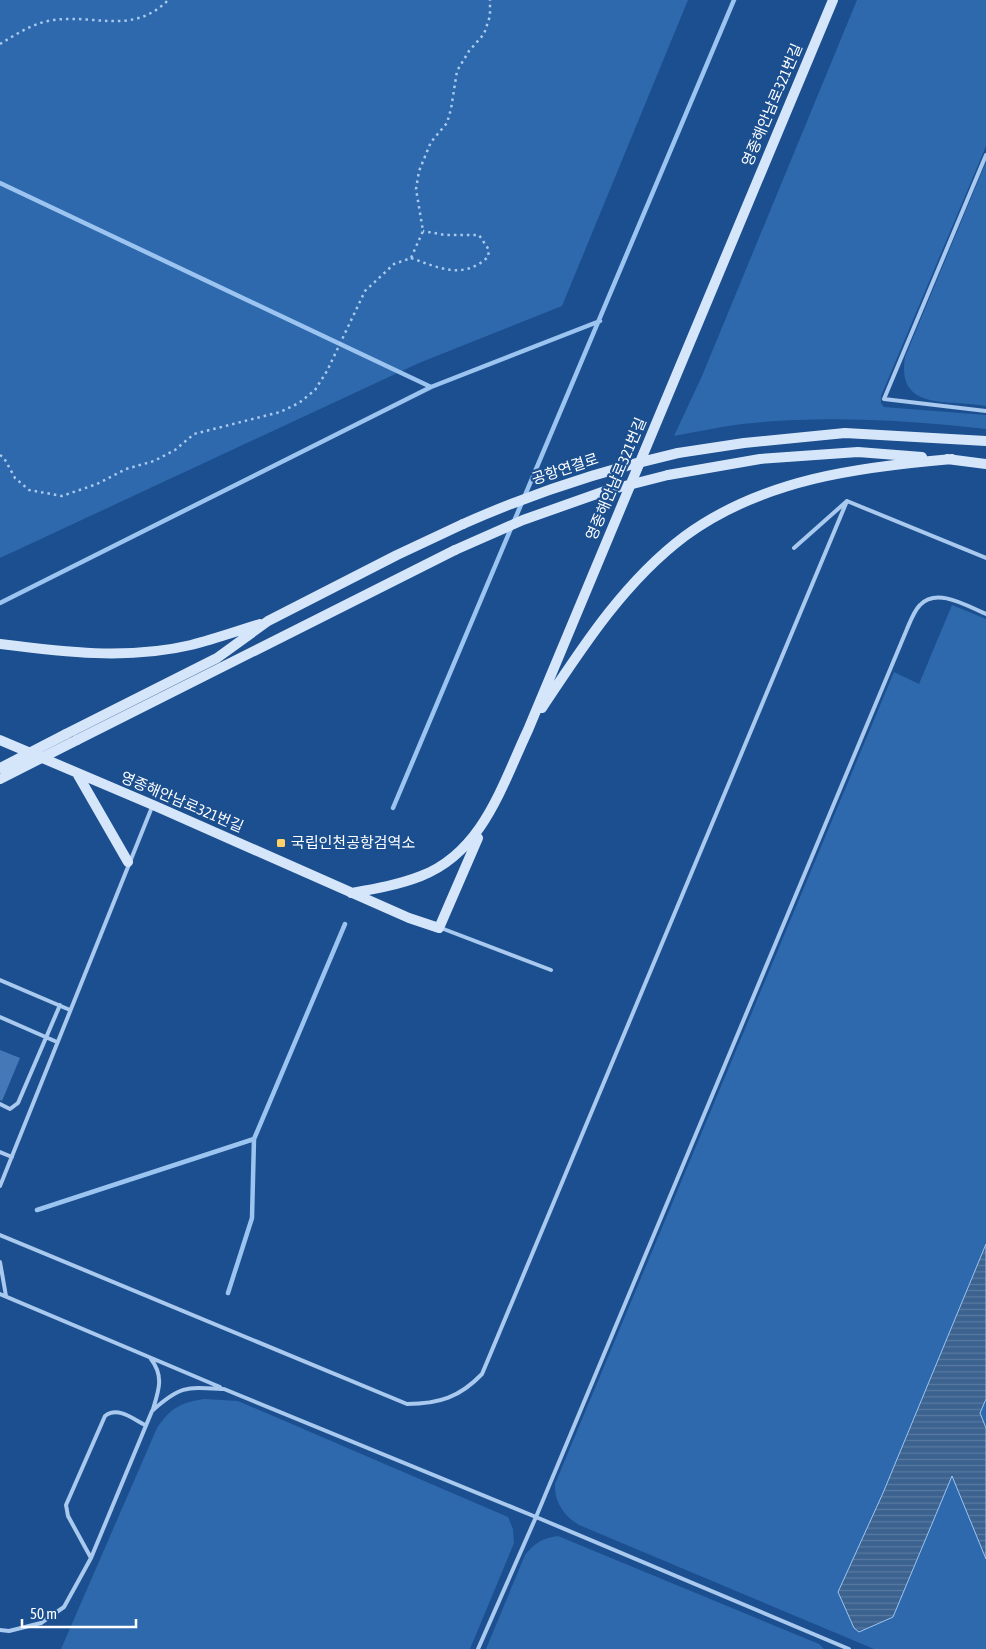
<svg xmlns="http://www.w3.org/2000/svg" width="986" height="1649" font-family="'Asap Condensed','Noto Sans KR',sans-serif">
<defs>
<pattern id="water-rules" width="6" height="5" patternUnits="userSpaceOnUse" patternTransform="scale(1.25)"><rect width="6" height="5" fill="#3c6290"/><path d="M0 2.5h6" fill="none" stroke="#597aa1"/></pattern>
</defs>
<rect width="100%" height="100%" fill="#1b4f8f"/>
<path fill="#2e69ad" d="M0 0H688L562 306 419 363 0 558Z
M857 0H986V146L881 396V403L884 407 986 415V429C906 420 822 415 742 424 719 427 696 432 674 436L702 376Z
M986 162V406C949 399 896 412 905 357Z
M952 605 986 619V1649H874L579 1525C564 1516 554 1502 555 1484L894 672 919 684Z
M205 1399 238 1401 508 1517 513 1529 514 1543 470 1649H61L157 1428C170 1408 182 1402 205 1399Z
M558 1536 819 1644 824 1649H486L525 1555C535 1543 542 1538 558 1536Z"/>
<path fill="url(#water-rules)" stroke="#9cc4f0" d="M986 1244V1399L980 1413 986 1428V1559L952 1476 893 1617 859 1632 854 1628 838 1592 883 1493Z"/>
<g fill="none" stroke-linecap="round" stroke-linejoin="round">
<path stroke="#9cc4f0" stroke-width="4.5" d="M0 183 431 387
M0 603 431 387 600 321
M393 808 734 0
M37 1210 254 1139
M228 1293 252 1218 254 1139 345 924"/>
</g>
<path fill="#4478b7" d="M0 1050 20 1058 2 1101 0 1100Z"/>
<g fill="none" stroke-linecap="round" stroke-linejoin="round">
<path stroke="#a9c9ee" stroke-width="2.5" stroke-dasharray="2.5 4" stroke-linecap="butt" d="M0 44C15 35 30 25 48 21 91 12 132 37 168 0
M411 258C439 268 463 280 488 257L489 250 479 235H445L423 231
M0 455 4 458 15 478 29 490 62 496 97 484 126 469 154 461 175 450 194 434 280 412 299 403 315 390 327 371 365 291 394 264 411 258 423 231 416 189 419 171 431 142 447 123 451 109 457 71 469 51 484 34 490 16V0"/>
<path stroke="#a9c9ee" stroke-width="4" d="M986 155 884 399 986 411
M794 548 847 501 986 558
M441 928 551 970
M0 980 70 1010
M0 1017 57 1042
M0 1104 10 1109 18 1103 60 1005
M0 1152 12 1157
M0 1186 152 807
M0 1235 407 1404C439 1404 460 1397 482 1374L847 501
M0 1262 6 1296
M0 1294 220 1387
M151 1359C164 1376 159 1390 153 1409
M91 1558 68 1516 66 1505 105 1416C118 1406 133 1419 145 1425
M0 1630 9 1631 41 1623 64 1607 91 1558 152 1411C181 1385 187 1387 224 1389L536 1517 849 1649
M478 1649 536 1517 907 629C910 622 914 611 920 605 937 587 967 606 986 614"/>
<path stroke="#d6e6fa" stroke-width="10" d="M678 453 744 443 845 433 986 441
M947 459 986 464
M668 475 760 459 858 452 922 457
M0 644C62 652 128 660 191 645 214 639 237 631 260 624
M542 708C583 646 625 581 685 536 763 479 859 467 952 459
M66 734 217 658 268 621 397 555 463 524
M0 740 153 805 409 918 439 928 478 838
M77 740 455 550
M78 775 128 862
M351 893C374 889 398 885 421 876 483 852 502 785 528 730L833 0"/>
<path stroke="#d6e6fa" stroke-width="10" d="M463 524C533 493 603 470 678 453
M455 550 523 520 605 491 668 475
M0 768 66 734
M0 779 77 740"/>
</g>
<rect fill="#ffd166" stroke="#1b4f8f" stroke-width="2" x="276" y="838" width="10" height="10" rx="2.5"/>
<g text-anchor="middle" stroke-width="4.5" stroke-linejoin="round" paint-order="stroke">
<g font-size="15" fill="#fff" stroke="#1b4f8f">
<text transform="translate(772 105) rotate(-67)" y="5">영종해안남로321번길</text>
<text transform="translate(565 469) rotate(-18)" y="5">공항연결로</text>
<text transform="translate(616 479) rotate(-67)" y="5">영종해안남로321번길</text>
<text transform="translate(182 802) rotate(23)" y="5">영종해안남로321번길</text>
</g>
<g font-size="15" fill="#fff" stroke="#1b4f8f" text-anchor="start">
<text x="291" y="848">국립인천공항검역소</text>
</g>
</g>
<path d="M22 1619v8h114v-8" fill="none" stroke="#ffffff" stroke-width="2.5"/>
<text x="30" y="1619" font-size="15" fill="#ffffff" stroke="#1b4f8f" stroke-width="4" paint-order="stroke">50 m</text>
</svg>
